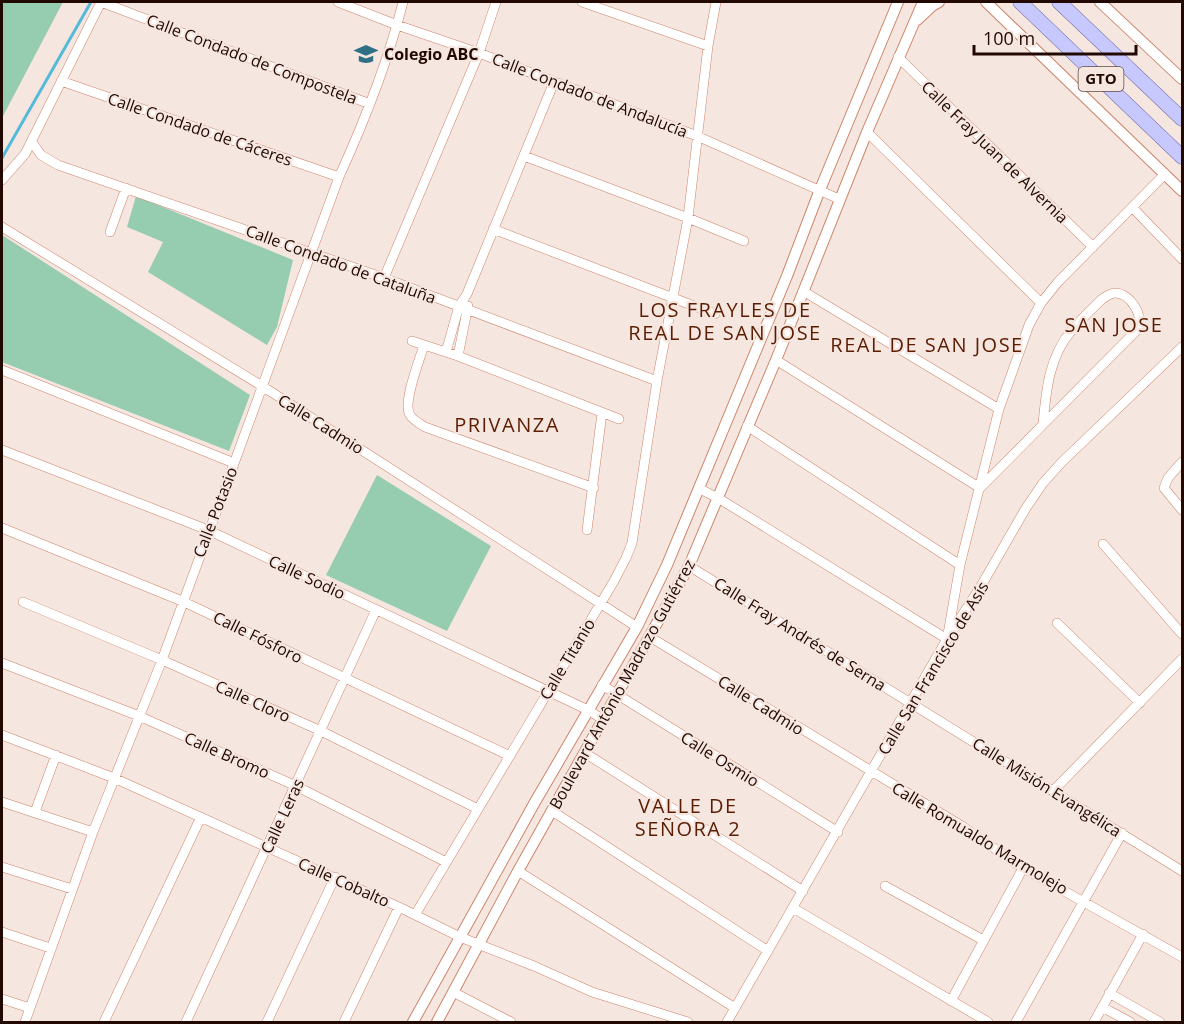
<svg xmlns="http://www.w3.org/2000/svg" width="1184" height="1024" font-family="'Open Sans',sans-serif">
<rect width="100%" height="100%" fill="#f6e6e0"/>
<path fill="#96ccaf" d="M2 2H63L2 118Z
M136 196 293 260 277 327 267 345 148 272 163 242 127 227Z
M2 235 250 395 229 451 2 362Z
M377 475 491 546 447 631 326 575Z"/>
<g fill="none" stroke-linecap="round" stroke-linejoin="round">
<path stroke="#55bad9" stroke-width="3" d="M2 158 91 2"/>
<g stroke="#cd856a" stroke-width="10">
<path id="minor" d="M101 2 370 104
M338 2 397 25 479 53 697 136 839 199
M582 2 708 46
M898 57 1093 247
M61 81 339 177
M867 132 1041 303
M32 142 41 155 58 165 384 278 657 381
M524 156 688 218 744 241
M2 180 25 154 101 2
M1132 207 1182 259
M2 227 262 386 637 627
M493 229 715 314
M110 232 126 188
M384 278 479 53 496 2
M803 291 999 409
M412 341 458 356 619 419
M424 345C420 359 402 403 410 415 413 420 420 424 425 427L594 488
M446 352 459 306 467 294 554 82
M458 356 468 306
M776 360 980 488 1138 329C1144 315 1130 293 1115 293 1110 293 1106 297 1102 299 1092 309 1081 319 1072 330 1049 356 1046 391 1043 424
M2 370 234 463
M747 426 960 565
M2 450 208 530 588 710 604 720
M1182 462 1168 478 1164 488 1182 510
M700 489 718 498 947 639
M2 528 182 601 510 756
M587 530 602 413
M1103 544 1182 634
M689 566 1182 871
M23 602 162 660 321 731 478 809
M1057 623 1140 703
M948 634 960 565 999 409 1029 325 1041 303 1058 282 1165 174
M650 637 962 826 1023 868 1182 957
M2 663 139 716 296 786 446 862
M602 685 838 832
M2 735 114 778 399 907 460 937 534 966 592 992 688 1022
M585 753 803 891
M1053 791 1182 659
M2 802 93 832
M552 811 768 951
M35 812 56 755
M2 867 72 889
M518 871 735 1008
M885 886 983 940
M793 908 988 1022
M415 915 614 581 626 558 632 543 657 381 688 218 708 46 716 2
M2 932 50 948
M453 992 511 1022
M1109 993 1160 1022
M2 999 30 1008
M951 1001 1023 868
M1102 1007 1130 1022
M25 1022 93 832 162 660 339 177C365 120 388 62 403 2
M104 1022 201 817
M186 1022 376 610
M267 1022 335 877
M344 1022 399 907
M727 1022 947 639 981 586 1026 508 1043 483 1062 462 1182 347
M1016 1022 1122 833
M1094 1022 1143 934"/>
</g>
<g stroke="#cd856a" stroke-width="12">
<path id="tertiary" d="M986 2 1182 191
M1100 2 1182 79
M917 20 932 6 939 2
M413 1022 535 802 637 627 667 565 787 276 819 192 898 2
M437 1022 518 871 689 566 776 360 867 132 923 2"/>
</g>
<g stroke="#746da5" stroke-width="15">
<path id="primary" d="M1020 2 1182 157
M1059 2 1182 119"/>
</g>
<use href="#minor" stroke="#fff" stroke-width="9"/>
<use href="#tertiary" stroke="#fff" stroke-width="10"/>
<use href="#primary" stroke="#c7c8fe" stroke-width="14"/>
</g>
<defs>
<g id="school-bare" transform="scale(1.8)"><path d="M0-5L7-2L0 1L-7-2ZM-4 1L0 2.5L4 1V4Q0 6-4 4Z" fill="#2f7084" stroke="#f6e6e0" stroke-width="2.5" paint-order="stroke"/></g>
</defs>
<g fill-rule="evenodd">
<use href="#school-bare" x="366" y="54"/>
</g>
<g text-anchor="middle" stroke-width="4.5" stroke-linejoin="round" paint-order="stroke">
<rect fill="#f6e6e0" stroke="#614b44" stroke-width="1.5" x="1078.5" y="67" width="45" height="24" rx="4.5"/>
<g font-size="15" font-weight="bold" fill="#210801">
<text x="1101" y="84">GTO</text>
</g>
<g font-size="16" font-weight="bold" fill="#210801" stroke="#f6e6e0" text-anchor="start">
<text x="384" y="60">Colegio ABC</text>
</g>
<g font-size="16" fill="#210801" stroke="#f6e6e0">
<text transform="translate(252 59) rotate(21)" y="6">Calle Condado de Compostela</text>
<text transform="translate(590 95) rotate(21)" y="6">Calle Condado de Andalucía</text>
<text transform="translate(200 129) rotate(19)" y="6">Calle Condado de Cáceres</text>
<text transform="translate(995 152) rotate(44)" y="6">Calle Fray Juan de Alvernia</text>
<text transform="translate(341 264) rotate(20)" y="6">Calle Condado de Cataluña</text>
<text transform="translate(321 424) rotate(32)" y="6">Calle Cadmio</text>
<text transform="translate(215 512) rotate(-69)" y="6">Calle Potasio</text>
<text transform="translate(307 577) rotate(25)" y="6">Calle Sodio</text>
<text transform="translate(800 634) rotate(32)" y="6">Calle Fray Andrés de Serna</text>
<text transform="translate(258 637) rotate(26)" y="6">Calle Fósforo</text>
<text transform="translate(567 659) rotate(-59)" y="6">Calle Titanio</text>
<text transform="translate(933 668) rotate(-59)" y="6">Calle San Francisco de Asís</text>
<text transform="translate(622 684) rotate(-61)" y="6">Boulevard Antônio Madrazo Gutiérrez</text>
<text transform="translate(253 701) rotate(24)" y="6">Calle Cloro</text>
<text transform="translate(761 705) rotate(32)" y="6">Calle Cadmio</text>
<text transform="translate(227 755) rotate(24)" y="6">Calle Bromo</text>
<text transform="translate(720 759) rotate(32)" y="6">Calle Osmio</text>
<text transform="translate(1047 787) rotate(32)" y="6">Calle Misión Evangélica</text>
<text transform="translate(282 816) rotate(-65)" y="6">Calle Leras</text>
<text transform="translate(980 838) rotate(31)" y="6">Calle Romualdo Marmolejo</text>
<text transform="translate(344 882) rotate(24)" y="6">Calle Cobalto</text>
</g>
<g font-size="20" letter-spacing="1.5" fill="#5b1d02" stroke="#f6e6e0">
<text x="725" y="317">LOS FRAYLES DE<tspan x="725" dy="23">REAL DE SAN JOSE</tspan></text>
<text x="1114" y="332">SAN JOSE</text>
<text x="927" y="352">REAL DE SAN JOSE</text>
<text x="507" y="432">PRIVANZA</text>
<text x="688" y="813">VALLE DE<tspan x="688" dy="23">SEÑORA 2</tspan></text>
</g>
</g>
<rect width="1184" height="1024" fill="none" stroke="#210801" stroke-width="6"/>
<path d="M974 45v9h162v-9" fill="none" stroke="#210801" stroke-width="3"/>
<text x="983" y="45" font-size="18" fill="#210801" stroke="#f6e6e0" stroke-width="4.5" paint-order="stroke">100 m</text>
</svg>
